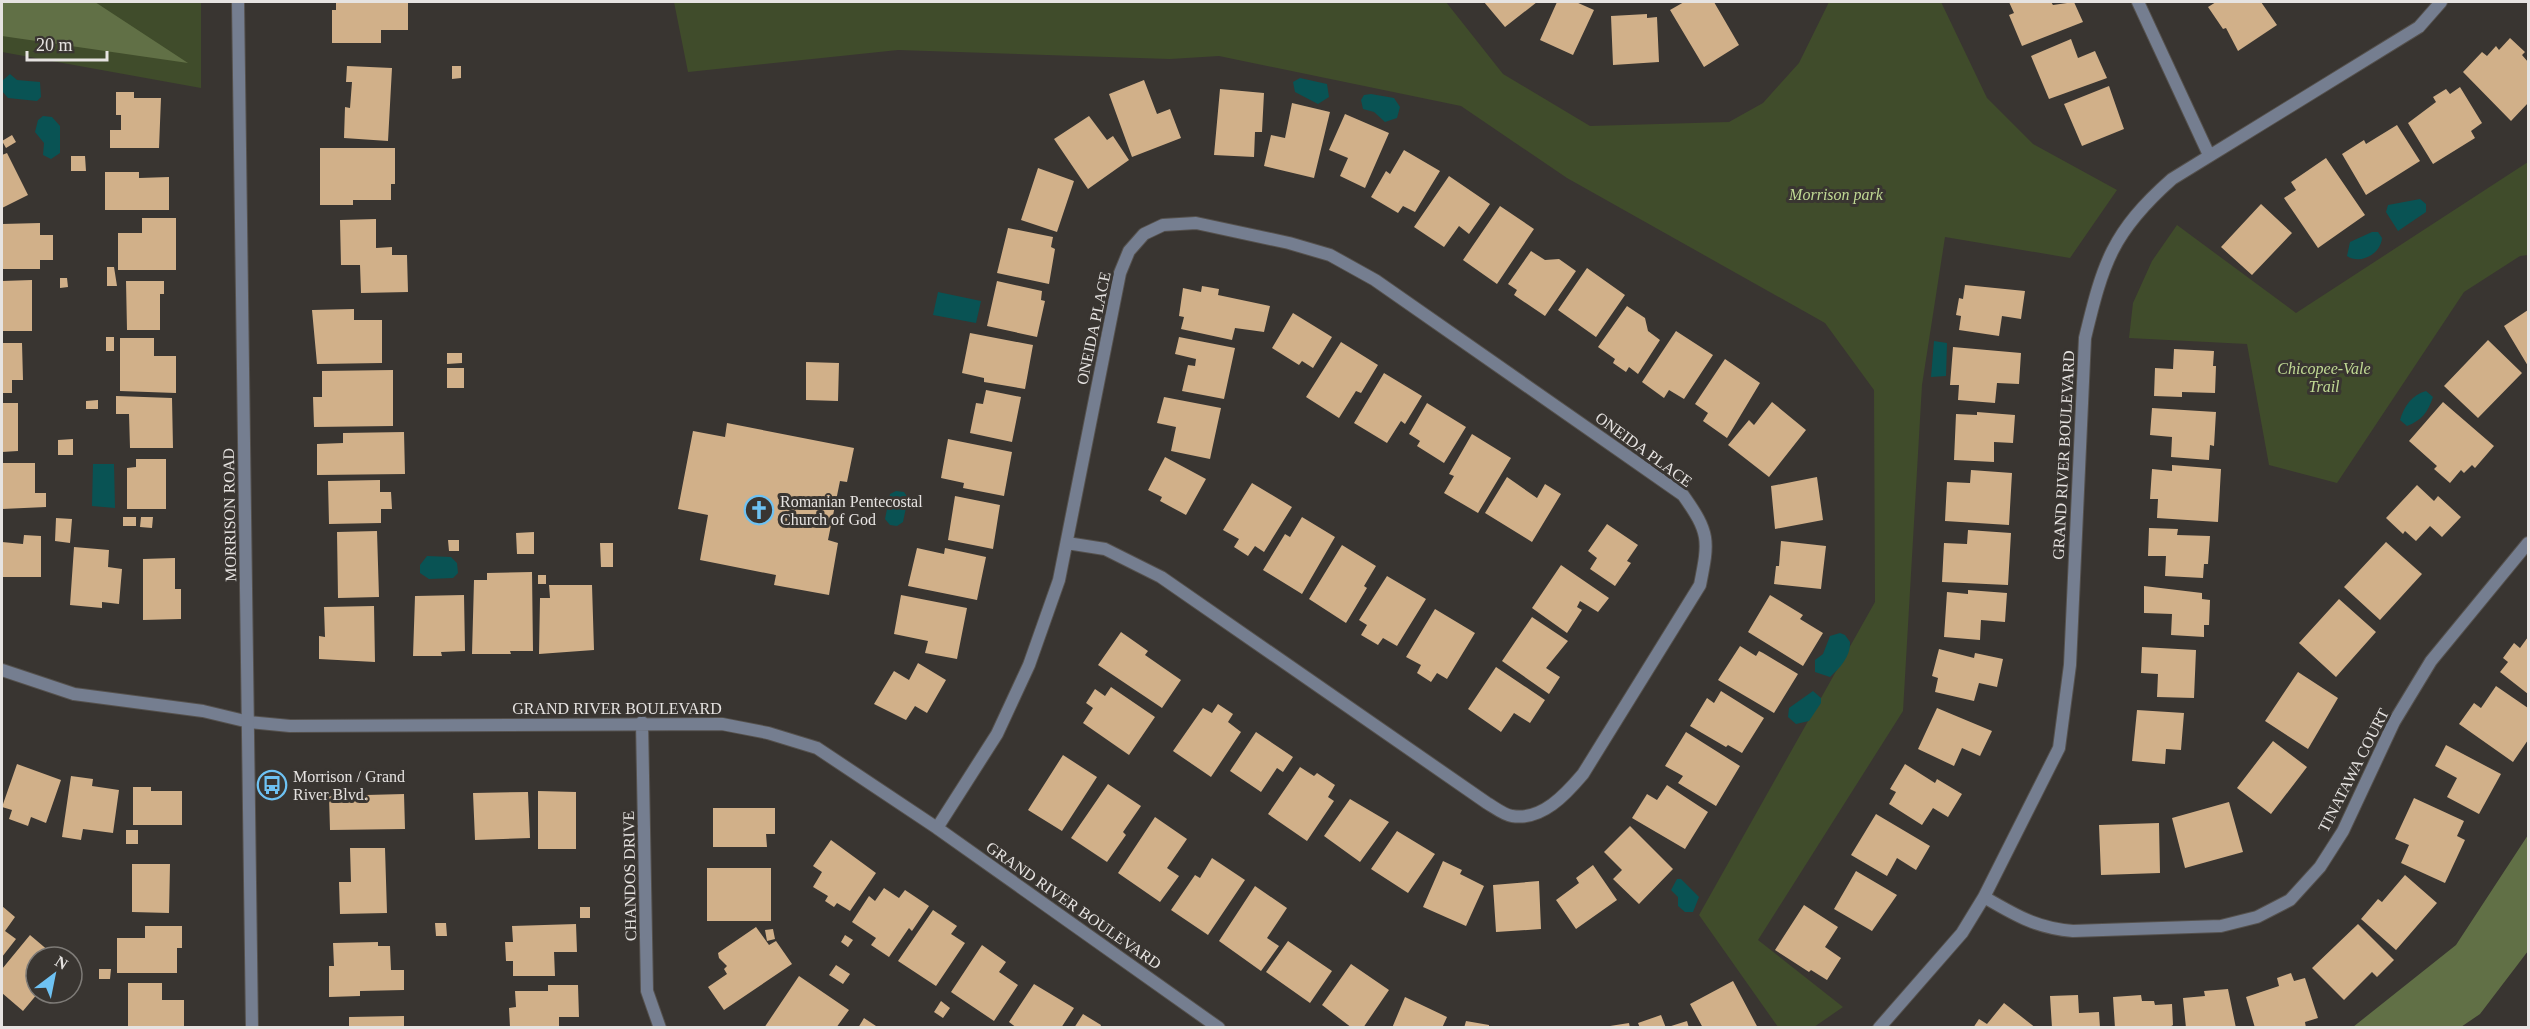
<svg xmlns="http://www.w3.org/2000/svg" width="2530" height="1029" font-family="'Times New Roman',serif">
<rect width="100%" height="100%" fill="#393531"/>
<path fill="#404c2b" d="M2 2H201V88L2 52Z
M674 2H1446L1503 74 1590 126 1729 122 1763 103 1799 63 1829 2H1941L1987 98 2033 144 2117 190 2070 258 1945 237 1922 385 1903 711 1758 940 1843 1007 1814 1027H1778L1699 915 1875 602 1874 390 1825 323 1567 178 1461 106 1219 56 1170 59 898 50 688 72Z
M2528 162V255L2520 256 2464 292 2337 483 2269 465 2247 344 2129 338 2133 303 2152 261 2177 225 2296 313Z"/>
<path fill="#617046" d="M2 2H95L188 63 2 36Z
M2528 835V951L2480 1014 2461 1027H2353L2456 945Z"/>
<path fill="#095354" d="M10 74 17 80 40 82 41 97 37 101 8 98 2 91V81Z
M1300 78 1327 84 1329 97 1318 104 1295 92 1293 82Z
M1371 94 1394 98 1400 107 1397 118 1385 122 1374 112 1363 109 1361 100 1364 95Z
M43 116 52 117 60 126V153L51 159 43 155 44 143 35 132 38 120Z
M2420 199 2426 204V212L2398 231 2386 212 2388 205Z
M2372 232H2378L2382 238C2381 254 2360 265 2347 256L2350 242Z
M938 292 981 301 976 323 933 315Z
M1934 341 1947 343 1946 376 1931 377Z
M2426 391 2433 397C2428 412 2422 420 2407 426L2400 420C2404 406 2412 395 2426 391Z
M93 464H114L115 508 92 506Z
M896 491 904 492 908 498 903 522 897 526 890 525 885 519 890 494Z
M427 556 451 557 457 563 458 573 453 578 429 579 420 573V565Z
M1840 633 1845 635 1850 642C1851 656 1840 668 1830 677L1815 672V660L1823 654 1830 636Z
M1813 691 1821 698V703L1809 721 1796 724 1788 717 1789 708Z
M1677 879H1681L1699 897 1693 912H1685L1678 906V897L1671 890Z"/>
<path fill="#d1b089" d="M336 2H408V30H381V43H332V10H336Z
M1484 2H1537L1505 27Z
M1557 2H1576L1594 10 1573 55 1540 40Z
M1684 2H1714L1739 45 1704 67 1670 10Z
M2009 2H2051L2053 5 2074 2 2083 22 2022 46 2009 15 2014 13Z
M2216 2H2261L2277 25 2238 51 2226 28 2223 29 2208 7Z
M1647 14V18L1657 17 1659 62 1613 65 1611 16Z
M2510 38 2525 52 2522 55 2528 62V103L2511 121 2463 72 2482 52 2487 56 2496 46 2499 50Z
M2071 39 2078 58 2095 51 2107 78 2049 99 2031 56Z
M347 66 392 68 388 141 344 138 345 107 350 108 352 82H346Z
M452 66H461V78L452 79Z
M1144 80 1157 114 1170 109 1181 138 1132 157 1109 94Z
M2109 86 2124 129 2082 146 2064 104Z
M2460 87 2482 123 2471 131 2475 138 2433 164 2408 123 2436 102 2433 97 2446 89 2450 94Z
M1220 89 1264 93 1262 132H1255L1254 157 1214 155Z
M116 92H134V98H161L159 148H110V130H121V115H116Z
M1292 103 1330 112 1314 178 1264 166 1271 135 1285 138Z
M1345 114 1389 133 1365 188 1340 176 1348 158 1329 150Z
M1089 116 1107 140 1113 136 1129 160 1088 189 1054 139Z
M2397 125 2420 161 2366 195 2342 154 2364 140 2366 144Z
M12 135 16 142 6 148 2 141Z
M320 148H395V184H391V200H353V205H320Z
M1404 150 1440 171 1415 212 1403 206 1398 213 1371 197 1386 171 1390 174Z
M7 153 28 195 2 208V155Z
M71 156H85L86 171H71Z
M2326 158 2365 215 2318 248 2284 198 2296 190 2291 182Z
M1038 168 1074 181 1057 232 1021 220Z
M105 172H139V178L169 177V210H105Z
M1449 176 1490 204 1469 234 1459 226 1444 247 1414 227Z
M2261 204 2292 233 2252 275 2221 247Z
M1500 206 1534 229 1497 284 1463 260Z
M142 218H176V270H118V233H142Z
M376 219V248L392 247V255H407L408 292 361 293 360 265H341L340 220Z
M40 223V235H53V260H40V269H2V224Z
M1008 228 1053 237 1051 247 1055 249 1049 284 997 273Z
M1531 251 1545 260 1559 259 1576 271 1545 316 1514 295 1517 290 1508 284Z
M107 267H114L117 286H107Z
M1587 268 1625 295 1596 337 1558 310Z
M60 278H67L68 287 60 288Z
M32 280V331H2V281Z
M126 281H164V294H160V330H127Z
M997 281 1042 291 1041 300 1045 301 1037 337 987 326Z
M1965 285 2025 291 2021 319 2002 316 1999 336 1959 330 1961 316 1956 315 1959 298 1963 299Z
M1202 286 1219 289 1218 295 1270 306 1264 332 1235 328 1232 340 1181 329 1184 317 1179 316 1183 288 1201 292Z
M1627 306 1645 318 1648 331 1660 340 1638 374 1629 367 1626 372 1613 363 1615 359 1598 347Z
M354 309V320H382V363L317 364 312 310Z
M2528 310V366L2504 326Z
M1293 313 1332 337 1313 368 1302 361 1299 365 1272 348Z
M1676 331 1713 355 1684 399 1669 390 1664 398 1642 382Z
M970 333 1033 345 1025 389 984 382V378L962 373Z
M106 337H114V351H106Z
M1179 337 1235 348 1224 399 1182 391 1188 365 1195 366 1196 359 1175 354Z
M120 338H154V356H176V393L120 391Z
M2488 340 2522 373 2478 418 2444 386Z
M1341 342 1378 365 1361 393 1356 391 1339 418 1306 397Z
M2 343H22L23 380H12V393H2Z
M1953 347 2021 353 2019 384 1997 383 1995 403 1958 400 1959 385H1950Z
M2174 349 2214 351 2213 366H2216L2215 393 2182 392V397L2154 396 2155 368 2173 369Z
M447 353H462V363L447 364Z
M1725 359 1760 383 1727 438 1703 421 1708 413 1695 404Z
M806 362 839 363 838 401 806 400Z
M447 368H464V388H447Z
M393 370V426L314 427 313 397H322V371Z
M1384 373 1422 396 1405 424 1401 421 1387 443 1354 423Z
M986 390 1021 397 1012 442 970 433 976 403 983 404Z
M116 396 172 398 173 448H130L129 414H116Z
M1164 397 1221 408 1210 459 1171 451 1176 427 1157 423Z
M98 400V409H86V401Z
M1772 402 1806 430 1769 477 1728 445 1749 420 1754 425Z
M2443 402 2494 446 2475 468 2472 465 2464 473 2461 470 2450 483 2434 469 2437 466 2409 441Z
M2 403H18V451L2 452Z
M1427 403 1466 427 1444 463 1417 446 1420 441 1409 434Z
M2152 408 2216 412 2214 446 2210 445 2209 460 2171 457 2172 437 2150 435Z
M1977 412 2015 415 2013 443 1994 442V462L1954 460 1956 414 1977 415Z
M727 423 854 448 847 482 840 481 828 540 838 543 829 595 774 585 776 575 700 560 708 515 678 509 693 431 725 437Z
M404 432 405 474 317 475V444L343 443V433Z
M1472 434 1511 458 1478 513 1444 493 1454 476 1449 474Z
M73 439V455H58V440Z
M948 439 1012 452 1004 496 963 488 964 483 941 478Z
M1165 457 1206 479 1186 515 1160 501 1162 497 1148 490Z
M136 459H166V509H127V468L136 467Z
M2 463H35V493H46V507L2 509Z
M2172 465 2221 469 2218 522 2157 518 2158 499H2150L2152 469 2172 471Z
M1971 470 2012 473 2009 525 1945 521 1947 482 1970 483Z
M1507 477 1537 498 1545 484 1561 494 1532 542 1485 513Z
M1817 477 1823 520 1775 529 1771 486Z
M380 480V492H391L392 509H381V523L329 524 328 481Z
M1252 483 1292 507 1264 552 1255 546 1248 556 1234 547 1239 539 1223 530Z
M2417 485 2434 501 2438 496 2461 517 2442 537 2430 526 2416 541 2405 531 2403 534 2386 518Z
M955 496 1000 505 993 549 948 540Z
M123 517H136V526H123Z
M141 517H153L152 528 140 527Z
M1302 517 1335 537 1302 594 1263 570 1285 534 1290 537Z
M56 518 72 519 70 543 55 541Z
M1607 524 1638 545 1627 561 1631 563 1615 586 1590 569 1597 558 1588 551Z
M2149 528 2178 529 2177 535 2210 536 2208 564H2204L2203 578 2165 576 2166 556H2148Z
M1968 530 2011 533 2008 585 1942 582 1944 543 1967 544Z
M377 531 379 597 338 598 337 532Z
M534 532V554H517L516 533Z
M24 535 41 536V577H2V542L23 544Z
M448 540H459V551H449Z
M1781 541 1826 546 1821 589 1774 584 1776 566H1779Z
M2386 542 2422 574 2380 620 2344 587Z
M600 543H613V567H601Z
M1342 545 1376 566 1364 586 1367 588 1346 623 1309 599Z
M74 547 109 550 108 567 122 569 119 604 102 602V608L70 605Z
M917 548 944 554 945 548 986 557 977 600 908 586Z
M175 558V589H181V619L143 620V559Z
M1561 565 1609 598 1598 612 1580 601 1577 607 1582 610 1567 633 1532 608Z
M532 572 533 651H510L511 654H472L474 580H487V573Z
M538 575H546V584H538Z
M1387 576 1426 599 1397 646 1383 638 1378 645 1361 635 1367 625 1359 620Z
M549 585H592L594 650 539 654 540 598H550Z
M2144 586 2202 593V599L2210 600 2209 625H2204V637L2171 635 2172 614 2144 613Z
M1968 590 2007 593 2005 622 1981 620 1980 640 1944 637 1947 592 1968 594Z
M464 595 465 651 441 652 442 656H413L415 596Z
M901 595 967 608 957 659 925 653 928 641 894 634Z
M1770 595 1803 615 1800 619 1823 633 1803 666 1748 632Z
M2339 599 2376 632 2336 677 2299 643Z
M374 606 375 662 319 659V636L325 637 324 607Z
M1435 609 1475 633 1447 679 1437 673 1431 682 1417 673 1421 665 1406 657Z
M1532 617 1568 641 1546 668 1560 677 1549 694 1502 661Z
M1121 632 1148 651 1145 655 1181 680 1162 708 1098 665Z
M2528 637V694L2500 672 2508 662 2503 658 2514 643 2520 648Z
M1740 646 1756 656 1759 651 1763 653 1798 674 1774 713 1718 680Z
M2142 647 2196 650 2194 698 2157 697 2158 674 2141 673Z
M1939 649 1974 658 1975 653 2003 659 1997 687 1979 683 1974 701 1935 692 1938 678 1932 676Z
M918 663 946 680 927 713 915 706 906 720 874 704 894 671 909 680Z
M1496 667 1545 700 1530 723 1514 713 1501 732 1468 709Z
M2298 672 2338 698 2308 749 2265 721Z
M2496 686 2528 708V740L2513 762 2459 724 2474 703 2481 708Z
M1111 687 1155 717 1129 755 1083 723 1093 708 1086 703 1095 689 1105 696Z
M1721 691 1764 718 1742 753 1728 745 1726 747 1690 726 1707 698 1714 703Z
M1218 704 1233 714 1228 722 1241 732 1211 777 1173 751 1203 708 1212 713Z
M1937 708 1992 731 1980 756 1962 748 1954 766 1918 749Z
M2137 710 2184 713 2181 750 2166 749 2165 764 2132 761Z
M1256 732 1293 757 1283 772 1277 768 1261 792 1230 771Z
M1686 732 1740 766 1716 806 1678 783 1683 776 1665 766Z
M2273 741 2307 767 2271 814 2237 788Z
M2446 745 2501 774 2479 814 2447 797 2457 778 2435 766Z
M1063 755 1097 777 1062 831 1028 810Z
M17 764 61 780 46 823 31 817 28 826 9 819 12 810 2 807Z
M1905 764 1935 783 1937 779 1962 794 1948 817 1933 808 1922 825 1889 804 1896 792 1890 789Z
M1300 767 1314 776 1317 773 1335 785 1328 797 1334 801 1307 841 1268 814Z
M71 776 93 779 92 786 119 790 113 833 83 829 81 840 62 837Z
M1108 784 1141 806 1123 832 1126 835 1107 862 1071 838Z
M1667 785 1708 812 1685 849 1632 818 1647 794 1657 800Z
M133 787H151V791H182V825H133Z
M538 791 576 792V849H538Z
M528 792 530 838 475 840 473 793Z
M404 794 405 829 330 830 329 796Z
M2414 798 2464 821 2457 836 2465 840 2445 883 2401 863 2409 845 2395 839Z
M1350 799 1389 822 1360 862 1324 836Z
M2229 802 2243 852 2185 868 2172 818Z
M713 808H775V834H766L767 847H713Z
M1876 814 1930 846 1916 870 1897 858 1887 876 1851 855Z
M1155 817 1187 839 1167 868 1179 876 1160 902 1118 873Z
M2159 823 2160 873 2101 875 2099 825Z
M1630 826 1673 869 1639 904 1613 879 1622 870 1604 852Z
M126 830H138V844H126Z
M1397 831 1435 854 1408 893 1371 869Z
M831 840 876 873 850 911 837 903 834 907 825 901 828 896 813 887 822 872 813 866Z
M350 848H385L387 913 340 914 339 882H351Z
M1212 858 1245 880 1208 935 1171 910 1195 875 1200 878Z
M1443 861 1462 870 1460 874 1484 886 1466 926 1423 907Z
M132 864H170L169 913 132 912Z
M1593 865 1617 900 1576 929 1556 900 1579 883 1576 878Z
M707 868H771V921H707Z
M1856 871 1897 895 1872 931 1834 909Z
M2405 875 2437 903 2396 950 2361 919 2378 899 2382 902Z
M1539 881 1541 929 1496 932 1493 885Z
M1255 886 1287 908 1267 938 1279 946 1261 971 1219 941Z
M884 888 899 898 905 890 929 906 912 931 909 928 889 957 871 945 876 938 852 922 869 896 875 901Z
M1804 905 1838 927 1825 947 1841 958 1827 980 1811 970 1809 972 1775 950Z
M2 906 15 917 5 931 16 939 2 957Z
M580 907H590V918H580Z
M933 910 957 926 951 934 965 943 936 986 898 961Z
M435 923H446L447 936H436Z
M576 924 577 952H554L555 976H513V961H506L505 942H513L512 926Z
M2358 924 2394 960 2377 977 2372 972 2344 1000 2312 968Z
M145 926H182V948H177V973H117V938H145Z
M756 927 769 945 776 941 792 964 724 1010 708 987 727 974 724 969 727 966 719 958 718 953Z
M773 929 775 939 767 941 765 930Z
M30 935 56 957H36L38 993 23 1011 2 993V969Z
M845 935 853 940 848 947 841 942Z
M1288 941 1332 971 1310 1003 1266 972Z
M378 942V946H390L391 970H404V990L360 991V996L329 997V966H334L333 943Z
M982 945 1006 962 999 972 1018 985 994 1021 951 992Z
M1351 964 1389 990 1363 1028H1352L1322 1005Z
M836 965 850 974 843 984 829 975Z
M99 969H111L110 979H99Z
M2291 973 2294 981 2305 978 2318 1018 2305 1022 2306 1028H2255L2246 997 2279 986 2277 978Z
M799 976 849 1010 836 1028H764Z
M1733 981 1758 1028H1703L1690 1004Z
M128 983H162V1000H184V1028H128Z
M1034 984 1074 1008 1061 1028H1017L1009 1022Z
M548 985H578L579 1017H559V1028L510 1027 509 1008 516 1007 515 991H548Z
M2228 989 2236 1028H2186L2183 998 2205 996 2204 991Z
M2078 995 2079 1013 2099 1012 2100 1028H2052L2050 996Z
M2141 995 2142 1001H2154L2155 1005 2172 1004 2173 1025 2168 1028H2115L2113 997Z
M1405 997 1447 1017 1442 1028H1392Z
M941 1001 950 1008 943 1018 934 1012Z
M2004 1003 2036 1028H1973L1979 1019 1987 1024Z
M1083 1014 1101 1025 1100 1028H1074Z
M1661 1015 1666 1028H1640L1638 1023Z
M404 1016V1028H349V1017Z
M864 1018 879 1028H858Z
M1466 1021 1489 1025V1028H1464Z
M1687 1021 1689 1028H1668V1027Z
M1629 1023 1630 1028H1610V1026Z"/>
<g fill="none" stroke-linecap="round" stroke-linejoin="round">
<g stroke="#55514d" stroke-width="14">
<path id="minor" d="M2138 2 2209 155
M2 670 74 694 203 711 249 722 290 726 722 724 768 733 817 748 937 828 1219 1028
M642 722 647 991 660 1028
M937 828 997 734 1029 665 1059 580 1120 273 1129 251 1144 234 1163 225 1196 223 1289 243 1330 255 1375 280 1683 495C1710 533 1709 540 1700 585L1583 774C1566 794 1542 821 1512 816 1504 815 1494 807 1487 803L1161 577 1105 549 1067 543
M1984 897C2015 915 2036 928 2073 931L2221 926 2257 917 2290 900 2320 867 2343 831 2394 722 2431 661 2528 543
M1879 1028 1962 933 1984 897 2059 748 2070 665 2085 338C2103 263 2112 232 2172 179L2419 27 2441 2"/>
</g>
<g stroke="#55514d" stroke-width="14">
<path id="tertiary" d="M238 2 252 1028"/>
</g>
<use href="#minor" stroke="#757e90" stroke-width="12"/>
<use href="#tertiary" stroke="#757e90" stroke-width="12"/>
</g>
<defs>
<g id="church-ring" transform="scale(1.5)"><circle r="9.5" fill="#393531" stroke="#6ec2f3" stroke-width="1.5"/><path d="M-1.2-6h2.4v3.5h3.3v2.4h-3.3V6h-2.4V-.1h-3.3v-2.4h3.3Z" fill="#6ec2f3"/></g>
<g id="bus-ring" transform="scale(1.5)"><circle r="9.5" fill="#393531" stroke="#6ec2f3" stroke-width="1.5"/><path d="M-5-6H5V4H4V6H2V4H-2V6H-4V4H-5ZM-3.5-4V0h7V-4ZM-3.5 1.2v1.5H-2V1.2ZM2 1.2v1.5H3.5V1.2Z" fill="#6ec2f3"/></g>
</defs>
<g fill-rule="evenodd">
<use href="#church-ring" x="759" y="510"/>
<use href="#bus-ring" x="272" y="785"/>
</g>
<g text-anchor="middle" stroke-width="6" stroke-linejoin="round" paint-order="stroke">
<g font-size="16" font-style="italic" fill="#c0d994" stroke="#393531">
<text x="1836" y="200">Morrison park</text>
<text x="2324" y="374">Chicopee-Vale<tspan x="2324" dy="18">Trail</tspan></text>
</g>
<g font-size="16" fill="#e6e3e1" stroke="#393531">
<text transform="translate(1093 328) rotate(-78)" y="6">ONEIDA PLACE</text>
<text transform="translate(1644 449) rotate(36)" y="6">ONEIDA PLACE</text>
<text transform="translate(2063 455) rotate(-87)" y="6">GRAND RIVER BOULEVARD</text>
<text transform="translate(229 515) rotate(-91)" y="6">MORRISON ROAD</text>
<text x="617" y="714">GRAND RIVER BOULEVARD</text>
<text transform="translate(2353 770) rotate(-63)" y="6">TINATAWA COURT</text>
<text transform="translate(629 876) rotate(-91)" y="6">CHANDOS DRIVE</text>
<text transform="translate(1074 905) rotate(35)" y="6">GRAND RIVER BOULEVARD</text>
</g>
<g font-size="16" fill="#e6e3e1" stroke="#393531" text-anchor="start">
<text x="780" y="507">Romanian Pentecostal<tspan x="780" dy="18">Church of God</tspan></text>
<text x="293" y="782">Morrison / Grand<tspan x="293" dy="18">River Blvd.</tspan></text>
</g>
</g>
<rect width="2530" height="1029" fill="none" stroke="#e6e3e1" stroke-width="6"/>
<g transform="translate(54 975) rotate(32)"><circle r="28" fill="#393531" stroke="#7e7b77" stroke-width="1.5"/>
<path d="M0-4.5L10 22L0 15L-10 22Z" fill="#6ec2f3"/>
<text y="-9" font-size="16" font-weight="bold" text-anchor="middle" fill="#e6e3e1">N</text>
</g>
<path d="M27 51v9h80v-9" fill="none" stroke="#e6e3e1" stroke-width="3"/>
<text x="36" y="51" font-size="18" fill="#e6e3e1" stroke="#393531" stroke-width="4.5" paint-order="stroke">20 m</text>
</svg>
